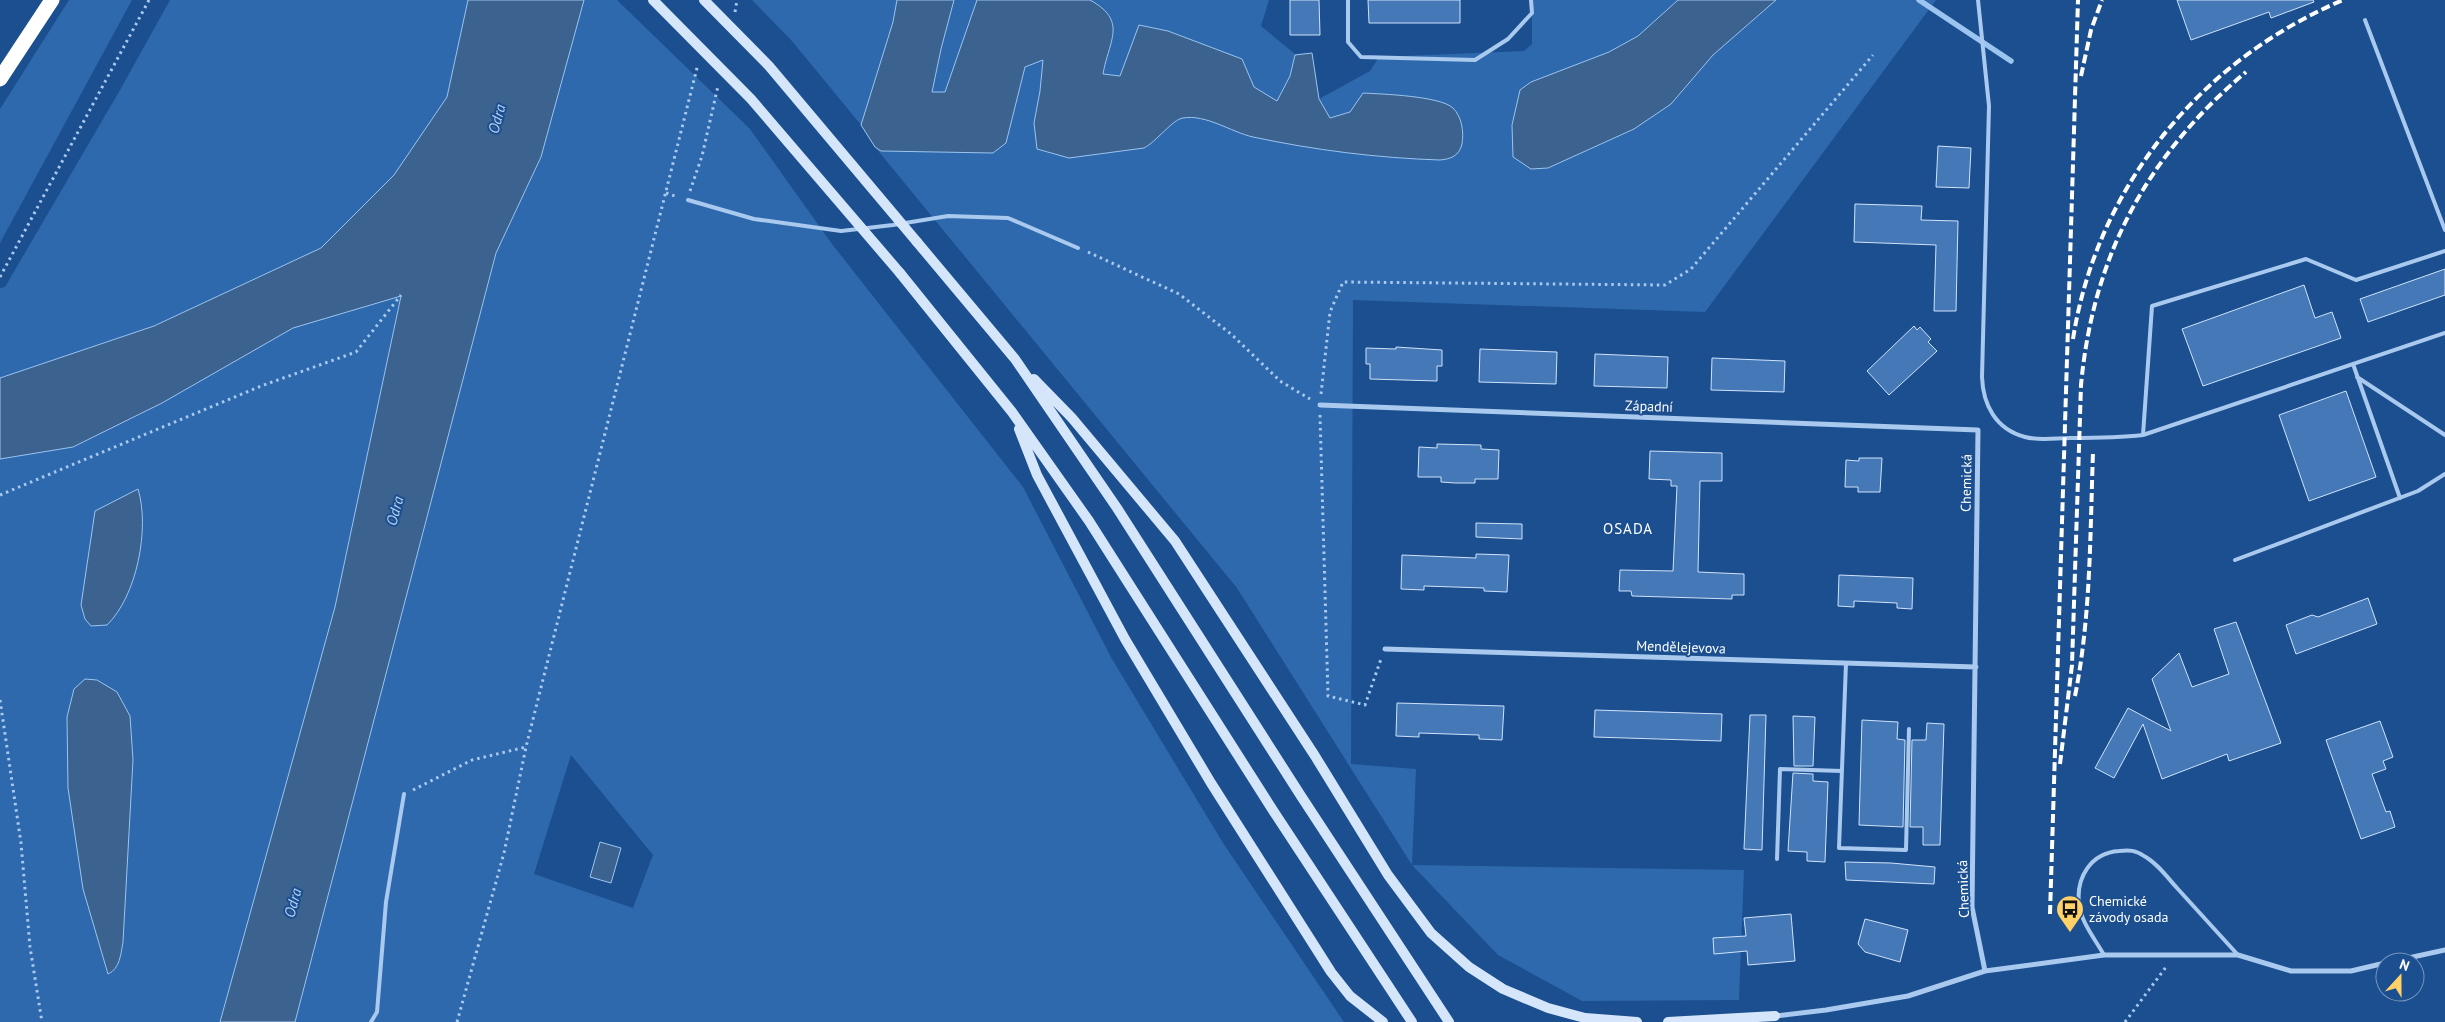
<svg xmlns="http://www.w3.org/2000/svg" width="2445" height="1022" font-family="'PT Sans',sans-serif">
<rect width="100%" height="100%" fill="#1b4f8f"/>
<path fill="#2e69ad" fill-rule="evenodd" d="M69 0H132L0 243V109Z
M170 0H468L447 97 394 175 321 248 154 326 0 378V288L5 287 120 90Z
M584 0H617L750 129 832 244 1023 487 1112 659 1223 843 1344 1022H295L496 253 541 157ZM571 755 653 855 633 908 534 874Z
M752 0H1269L1261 26 1295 54 1312 53 1319 99 1370 71 1379 57 1524 51 1532 44V0H1678L1638 36 1609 52 1520 90 1512 125 1548 168 1634 129 1671 104 1713 55 1776 0H1936L1705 312 1353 300 1351 764 1416 769 1412 865 1744 870 1739 1000 1582 1001 1498 955 1412 865 1237 588 875 147 861 125 792 41Z
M401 295 335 607 220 1022H0V459L73 447 162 403 293 328Z"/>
<path fill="#3c6290" stroke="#9cc4f0" d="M468 0H584L541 157 496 253 295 1022H220L335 607 401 296 293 328 162 403 73 447 0 459V378L154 326 321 248 394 175 447 97Z
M897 0H954L941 49 932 92H945L977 0H1090C1128 21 1109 40 1103 74L1120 76 1139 25 1168 31 1242 59 1254 87 1277 101 1290 76 1295 55 1312 53 1319 99 1330 118 1350 112 1363 93C1382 94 1440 96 1453 108 1462 117 1464 132 1462 144 1459 156 1451 159 1440 160 1377 158 1314 150 1253 137 1231 132 1206 114 1183 118 1173 119 1156 142 1144 148L1069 158 1037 149 1034 123 1040 91 1043 60 1025 67 1006 143 993 153 881 151 875 147 861 125 893 22Z
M1678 0H1776L1713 55 1671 104 1634 129 1548 168 1531 169 1513 157 1512 125 1520 90 1531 82 1609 52 1638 36Z
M138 489C150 528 137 596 107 625L91 626 85 619 81 605 95 511Z
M85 679 97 680 117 692 130 716 133 760 123 942C121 953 120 969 108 974L83 889 68 788 67 717 74 689Z
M600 842 621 848 611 883 590 877Z"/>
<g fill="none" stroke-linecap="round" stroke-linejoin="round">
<path stroke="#9cc4f0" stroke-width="5.5" d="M1919 0 2011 61"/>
</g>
<path fill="#4478b7" stroke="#cfe3fa" d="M1290 0H1319L1320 35H1290Z
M1368 0H1460V23H1369Z
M2177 0H2313L2314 2 2271 18 2269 12 2191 40Z
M1938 146 1971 148 1969 188 1936 187Z
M1855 204 1922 206 1921 220 1958 221 1956 311H1934L1936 245 1854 242Z
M2445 269V295L2368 322 2360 299Z
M2304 285 2315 318 2332 312 2341 338 2203 386 2182 329Z
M1914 326 1917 330 1920 327 1931 339 1928 342 1937 351 1889 395 1867 371Z
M1396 347 1442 350V366H1437V381L1370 379V364H1366V348L1396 349Z
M1480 349 1557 352 1556 384 1479 382Z
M1595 354 1668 357 1667 388 1594 386Z
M1712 358 1785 361 1784 392 1711 390Z
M2346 391 2376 477 2309 501 2279 415Z
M1437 444 1481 445V449L1499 450 1498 479H1475V483H1455L1441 482V477H1418L1419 447 1437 448Z
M1650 451 1722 453V481H1700L1698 572 1744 574V595H1732V599L1632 596 1631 591H1619L1620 570 1673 571 1677 486H1671V480L1649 479Z
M1859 458H1882L1880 492H1858V487H1845L1846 460 1859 461Z
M1476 523 1522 524V539L1476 537Z
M1476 554 1509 555 1507 592 1484 591V588L1424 586V590L1401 589 1402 555 1476 558Z
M1839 575 1913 578 1912 609 1897 608V603L1854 601V607L1838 606Z
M2368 598 2377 624 2296 654 2286 625 2312 615 2318 617Z
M2236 622 2281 743 2229 761 2227 754 2162 779 2143 724 2114 778 2095 768 2128 708 2171 731 2152 679 2179 653 2192 687 2229 674 2214 629Z
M1397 703 1504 706 1502 740 1479 739V735L1419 733V737L1396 736Z
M1595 710 1722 714 1721 741 1594 737Z
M1750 715H1766L1762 850 1744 849Z
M1793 716 1815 717 1813 766H1794Z
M1862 720 1898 722 1897 739 1905 740 1903 827 1859 825Z
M2380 721 2393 757 2383 761 2386 769 2372 774 2386 812 2390 811 2395 827 2361 839 2326 740Z
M1927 723 1944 724 1940 845H1923V827H1910L1912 740H1926Z
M1793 773 1813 774V781L1828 782 1825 862 1807 861V852L1788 851Z
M1845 862 1891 863 1935 867 1934 884 1846 880Z
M1791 914 1795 961 1748 965 1747 951 1714 954 1713 938 1746 936 1744 918Z
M1865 919 1908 930 1900 962 1865 952 1858 944Z"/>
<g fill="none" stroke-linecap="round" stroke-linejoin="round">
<path stroke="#a9c9ee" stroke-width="3" stroke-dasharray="2.5 4" stroke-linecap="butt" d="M735 12 737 0
M690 191 702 156 718 86
M666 193 678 197
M1088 252 1179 294 1231 334 1280 381 1310 399
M0 277 149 0
M1321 394 1330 312 1343 282 1665 285 1691 269 1873 55
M1320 415 1328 696 1365 705 1381 659
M0 495 261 386 356 352 401 295
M0 700 21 843 30 947 42 1022
M413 790 472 760 526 747
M457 1022 504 853 526 747 698 64
M2125 1022 2166 967"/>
<path stroke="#a9c9ee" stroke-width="4" d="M1348 0V42L1361 57 1475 60 1508 39 1532 13 1531 0
M1978 0 1989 106 1982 377C1983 404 1995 429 2025 437 2038 441 2057 438 2070 438 2095 438 2118 438 2143 435L2445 333
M2365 20 2445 230
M688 200 754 219 841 231 893 225 948 216 1008 218 1078 248
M2353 364 2400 498
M2357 377 2445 435
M2143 435 2152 306 2306 259 2356 280 2445 251
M2235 560 2418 491 2445 474
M1846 663 1839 848 1906 850 1909 729
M1777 859 1780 769 1842 771
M2104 955C2095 939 2081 922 2079 904 2076 877 2091 853 2119 851 2129 850 2136 850 2144 856 2157 863 2167 877 2177 888 2197 910 2218 933 2238 955
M371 1022 377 1012 386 902 404 794"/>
<path stroke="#a9c9ee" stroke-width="5" d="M1320 405 1978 430 1972 907 1985 971
M1385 649 1976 667
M2390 962 2445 950
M1775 1016 1826 1010 1908 996 1985 971 2104 955H2238L2291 971H2351L2385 963"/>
<path stroke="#d6e6fa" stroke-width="10" d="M917 242 1015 359 1117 508 1301 796 1449 1022
M900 273 1012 412 1089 521 1274 812 1412 1022
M1034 379 1072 418 1175 541 1315 756 1388 875 1431 933 1469 967 1503 989 1548 1008 1585 1018 1637 1022
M1019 429 1037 475 1125 639 1211 783 1331 972 1350 996 1383 1022
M1668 1022 1775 1016"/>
<path stroke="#fff" stroke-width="15" d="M0 79 52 0"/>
<path stroke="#fff" stroke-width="4" stroke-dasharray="9 4" stroke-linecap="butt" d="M2081 76 2091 30 2102 0
M2073 339C2097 186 2201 60 2343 0
M2075 696C2091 616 2090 534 2093 452
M2060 764 2072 665 2081 385C2093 256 2147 155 2246 72
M2050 914 2078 0"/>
<path stroke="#d6e6fa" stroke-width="10" d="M653 0 751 99 900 273
M704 0 769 66 917 242"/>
</g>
<defs>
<g id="bus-pin" transform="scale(1.4375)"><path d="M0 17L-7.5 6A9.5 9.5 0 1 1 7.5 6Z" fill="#ffd166" stroke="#1b4f8f"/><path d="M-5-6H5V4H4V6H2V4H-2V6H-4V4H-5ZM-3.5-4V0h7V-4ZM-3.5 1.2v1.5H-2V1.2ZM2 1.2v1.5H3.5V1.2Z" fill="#111"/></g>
</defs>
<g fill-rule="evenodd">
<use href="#bus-pin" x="2070" y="909"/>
</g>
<g text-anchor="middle" stroke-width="4" stroke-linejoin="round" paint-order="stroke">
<g font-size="14" fill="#fff" stroke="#1b4f8f">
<text transform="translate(1649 406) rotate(2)" y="5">Západní</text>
<text transform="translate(1966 483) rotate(-89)" y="5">Chemická</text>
<text transform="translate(1681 647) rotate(2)" y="5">Mendělejevova</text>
<text transform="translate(1963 889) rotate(-92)" y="5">Chemická</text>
</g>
<g font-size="14" fill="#fff" stroke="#1b4f8f" text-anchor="start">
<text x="2089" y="906">Chemické<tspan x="2089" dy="16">závody osada</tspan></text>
</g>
<g font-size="15" font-style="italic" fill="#b5d3f5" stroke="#1b4f8f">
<text transform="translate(497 119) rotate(-75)" y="5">Odra</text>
<text transform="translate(395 511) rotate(-75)" y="5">Odra</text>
<text transform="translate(293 903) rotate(-75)" y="5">Odra</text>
</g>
<g font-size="15" letter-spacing="1" fill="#fff" stroke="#1b4f8f">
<text x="1628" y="534">OSADA</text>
</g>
</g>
<g transform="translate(2400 977) rotate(21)"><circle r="24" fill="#1b4f8f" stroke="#7695bc"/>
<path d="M0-4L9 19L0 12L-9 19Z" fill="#ffd166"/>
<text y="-8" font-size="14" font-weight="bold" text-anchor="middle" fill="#ffffff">N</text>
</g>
</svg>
